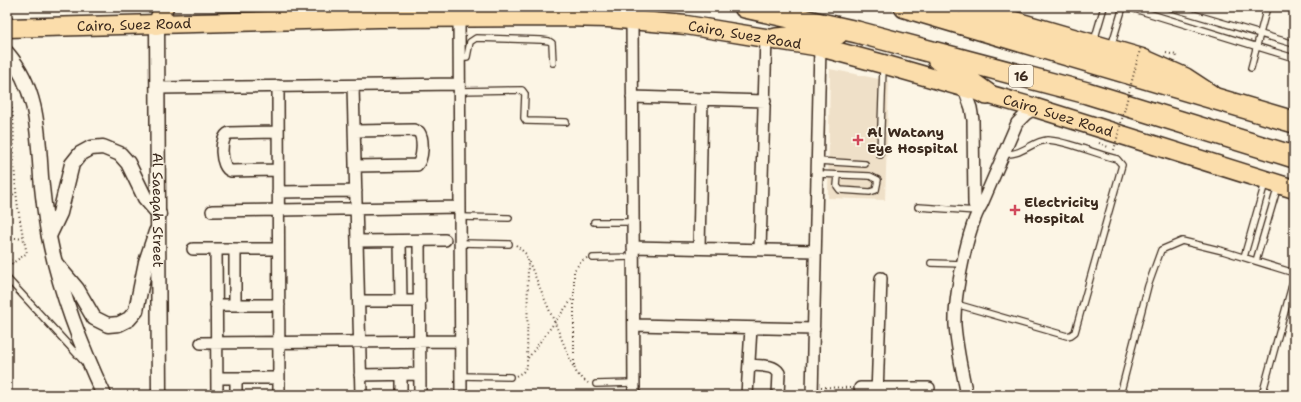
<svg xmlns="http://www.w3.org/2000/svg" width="1301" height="402" font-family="'Shantell Sans',sans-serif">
<rect width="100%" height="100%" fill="#fcf5e5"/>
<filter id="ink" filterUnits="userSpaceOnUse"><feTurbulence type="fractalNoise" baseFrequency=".025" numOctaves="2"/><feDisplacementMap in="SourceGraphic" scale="8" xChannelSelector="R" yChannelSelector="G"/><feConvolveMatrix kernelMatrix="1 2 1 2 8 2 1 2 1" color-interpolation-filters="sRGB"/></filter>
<g filter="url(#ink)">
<path fill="#efe0c8" d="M830 69 889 81 885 200 828 198Z"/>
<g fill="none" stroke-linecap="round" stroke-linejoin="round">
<g stroke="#3b2a1e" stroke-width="8">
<path id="service" d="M1128 7 1294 58
M1169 7 1294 44
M1288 7 1294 9
M1094 41 1104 7
M1111 47 1123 7
M459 57H467L470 42 476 38 541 40 549 41 552 43 553 63
M1251 68 1267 7
M459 91 522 90 525 94 524 118 526 121 566 122
M880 155 883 68
M818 161 865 164
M818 174 870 176 878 180 876 190 870 192 840 190 837 186 838 175
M918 207 977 211
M460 217 509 218
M594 222H633
M460 243 509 244
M1244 257 1265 183
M593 258 633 257
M1256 261 1278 186
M931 263 963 264
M7 278 84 362
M956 304 1067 336 1071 335 1075 332 1122 165 1117 159C1099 155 1064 140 1047 140 1032 141 1019 158 1003 153
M460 376 510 377
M596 384 634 383
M1120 395 1148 286 1161 250 1182 241 1223 251 1294 273
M1262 395 1294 278"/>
</g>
<g stroke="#3b2a1e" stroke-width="14">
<path id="minor" d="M459 18 461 395
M632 20 634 395
M278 86 279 395
M353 86 361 395
M963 86 971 108 973 120 974 204 977 211
M158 88 459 84
M632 97 765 101
M355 131 414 130 419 132C424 139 423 159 417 165L355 166
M278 132 229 133C219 137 220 168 231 171L278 170
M278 192 356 191
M212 211 460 207
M357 241 445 240
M400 241 401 301
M419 241 420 395
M633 247 815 251
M699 248 702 99
M193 249H278
M216 249 217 395
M235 249V305
M760 249 766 37
M359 301H420
M216 305H279
M634 325 814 329
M201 343 460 341
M749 365C758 366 774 364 779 373L778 395
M401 374V395
M360 375 420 374
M217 378H279
M236 378V395
M860 388H929
M747 395 751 328
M812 395 820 47
M877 395 881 278
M967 395C962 372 957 349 955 325 954 297 967 228 982 204L1017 123 1026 114 1036 108"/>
</g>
<g stroke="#3b2a1e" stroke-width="17">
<g id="tertiary">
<path id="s1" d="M157 25 159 395"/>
<path d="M7 53C38 89 38 132 41 177 43 197 45 217 49 237 60 292 80 344 104 395"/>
<path d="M49 236 60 213 72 164 80 154 91 148 103 147 120 154 128 163 145 198 159 214"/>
<path d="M56 264 77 289 94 318 108 325 119 324 129 319 136 311 146 262 156 232"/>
</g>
</g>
<g stroke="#3b2a1e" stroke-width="21">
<g id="primary">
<path d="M967 7 1142 58 1185 77 1211 94"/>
<path d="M157 25 164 7"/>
<path id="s2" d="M7 28 379 18 561 17 608 18 686 25 820 47 883 64 1036 108 1294 189"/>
</g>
</g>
<g stroke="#3b2a1e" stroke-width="24">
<path id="motorway" d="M745 7 857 32 1087 93 1294 157
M905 7 1294 122
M776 39 837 34
M938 59 987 94"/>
</g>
<path stroke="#3b2a1e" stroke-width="2" stroke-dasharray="1 3" stroke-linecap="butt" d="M1166 53 1177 55 1176 58
M7 93C16 113 13 137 14 159 15 191 19 222 27 253L7 267
M7 119 12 114
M7 141 14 138
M1099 143 1108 147
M7 200 16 192
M7 237 23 239
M516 245 526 254 528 260 527 366 523 372 516 376
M7 257 13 263
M587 258 581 261 574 271V367L577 374 588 383
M529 262 573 366
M528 358 573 298
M821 387 851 388"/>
<use href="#service" stroke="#fcf5e5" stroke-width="5.5"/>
<use href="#minor" stroke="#fcf5e5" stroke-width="11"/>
<use href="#tertiary" stroke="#fcf5e5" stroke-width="14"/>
<use href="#primary" stroke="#fbddab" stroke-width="18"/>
<use href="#motorway" stroke="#fbddab" stroke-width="21"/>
<path stroke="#3b2a1e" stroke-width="2" stroke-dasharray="1 3" stroke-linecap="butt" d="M1114 150 1141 46"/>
</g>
</g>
<g fill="#d1495b" stroke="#fcf5e5" stroke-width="1.5">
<path d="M856 134h4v4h4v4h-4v4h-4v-4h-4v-4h4z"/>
<path d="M1013 204h4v4h4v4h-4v4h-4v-4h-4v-4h4z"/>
</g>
<g text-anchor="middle" stroke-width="3.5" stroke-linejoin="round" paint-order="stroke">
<rect fill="#fcf5e5" stroke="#75675a" stroke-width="1" x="1009" y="65" width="24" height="22" rx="3"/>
<g font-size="13" font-weight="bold" fill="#3b2a1e">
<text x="1021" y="81">16</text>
</g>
<g font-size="14" fill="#3b2a1e" stroke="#fcf5e5">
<text dy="5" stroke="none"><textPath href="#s2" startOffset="127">Cairo, Suez Road</textPath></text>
<text dy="5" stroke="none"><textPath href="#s2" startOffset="739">Cairo, Suez Road</textPath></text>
<text dy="5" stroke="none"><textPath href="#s2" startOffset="1063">Cairo, Suez Road</textPath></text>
<text dy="5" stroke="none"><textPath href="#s1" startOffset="185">Al Saeqah Street</textPath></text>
</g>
<g font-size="14" font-weight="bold" fill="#3b2a1e" stroke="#fcf5e5" text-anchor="start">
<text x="867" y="137">Al Watany<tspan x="867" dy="16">Eye Hospital</tspan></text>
<text x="1024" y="207">Electricity<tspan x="1024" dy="16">Hospital</tspan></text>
</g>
</g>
<rect width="1301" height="402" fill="none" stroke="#fcf5e5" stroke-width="24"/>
<rect x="12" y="12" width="1277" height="378" fill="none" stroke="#3b2a1e" stroke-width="1.5" filter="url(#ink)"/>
</svg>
